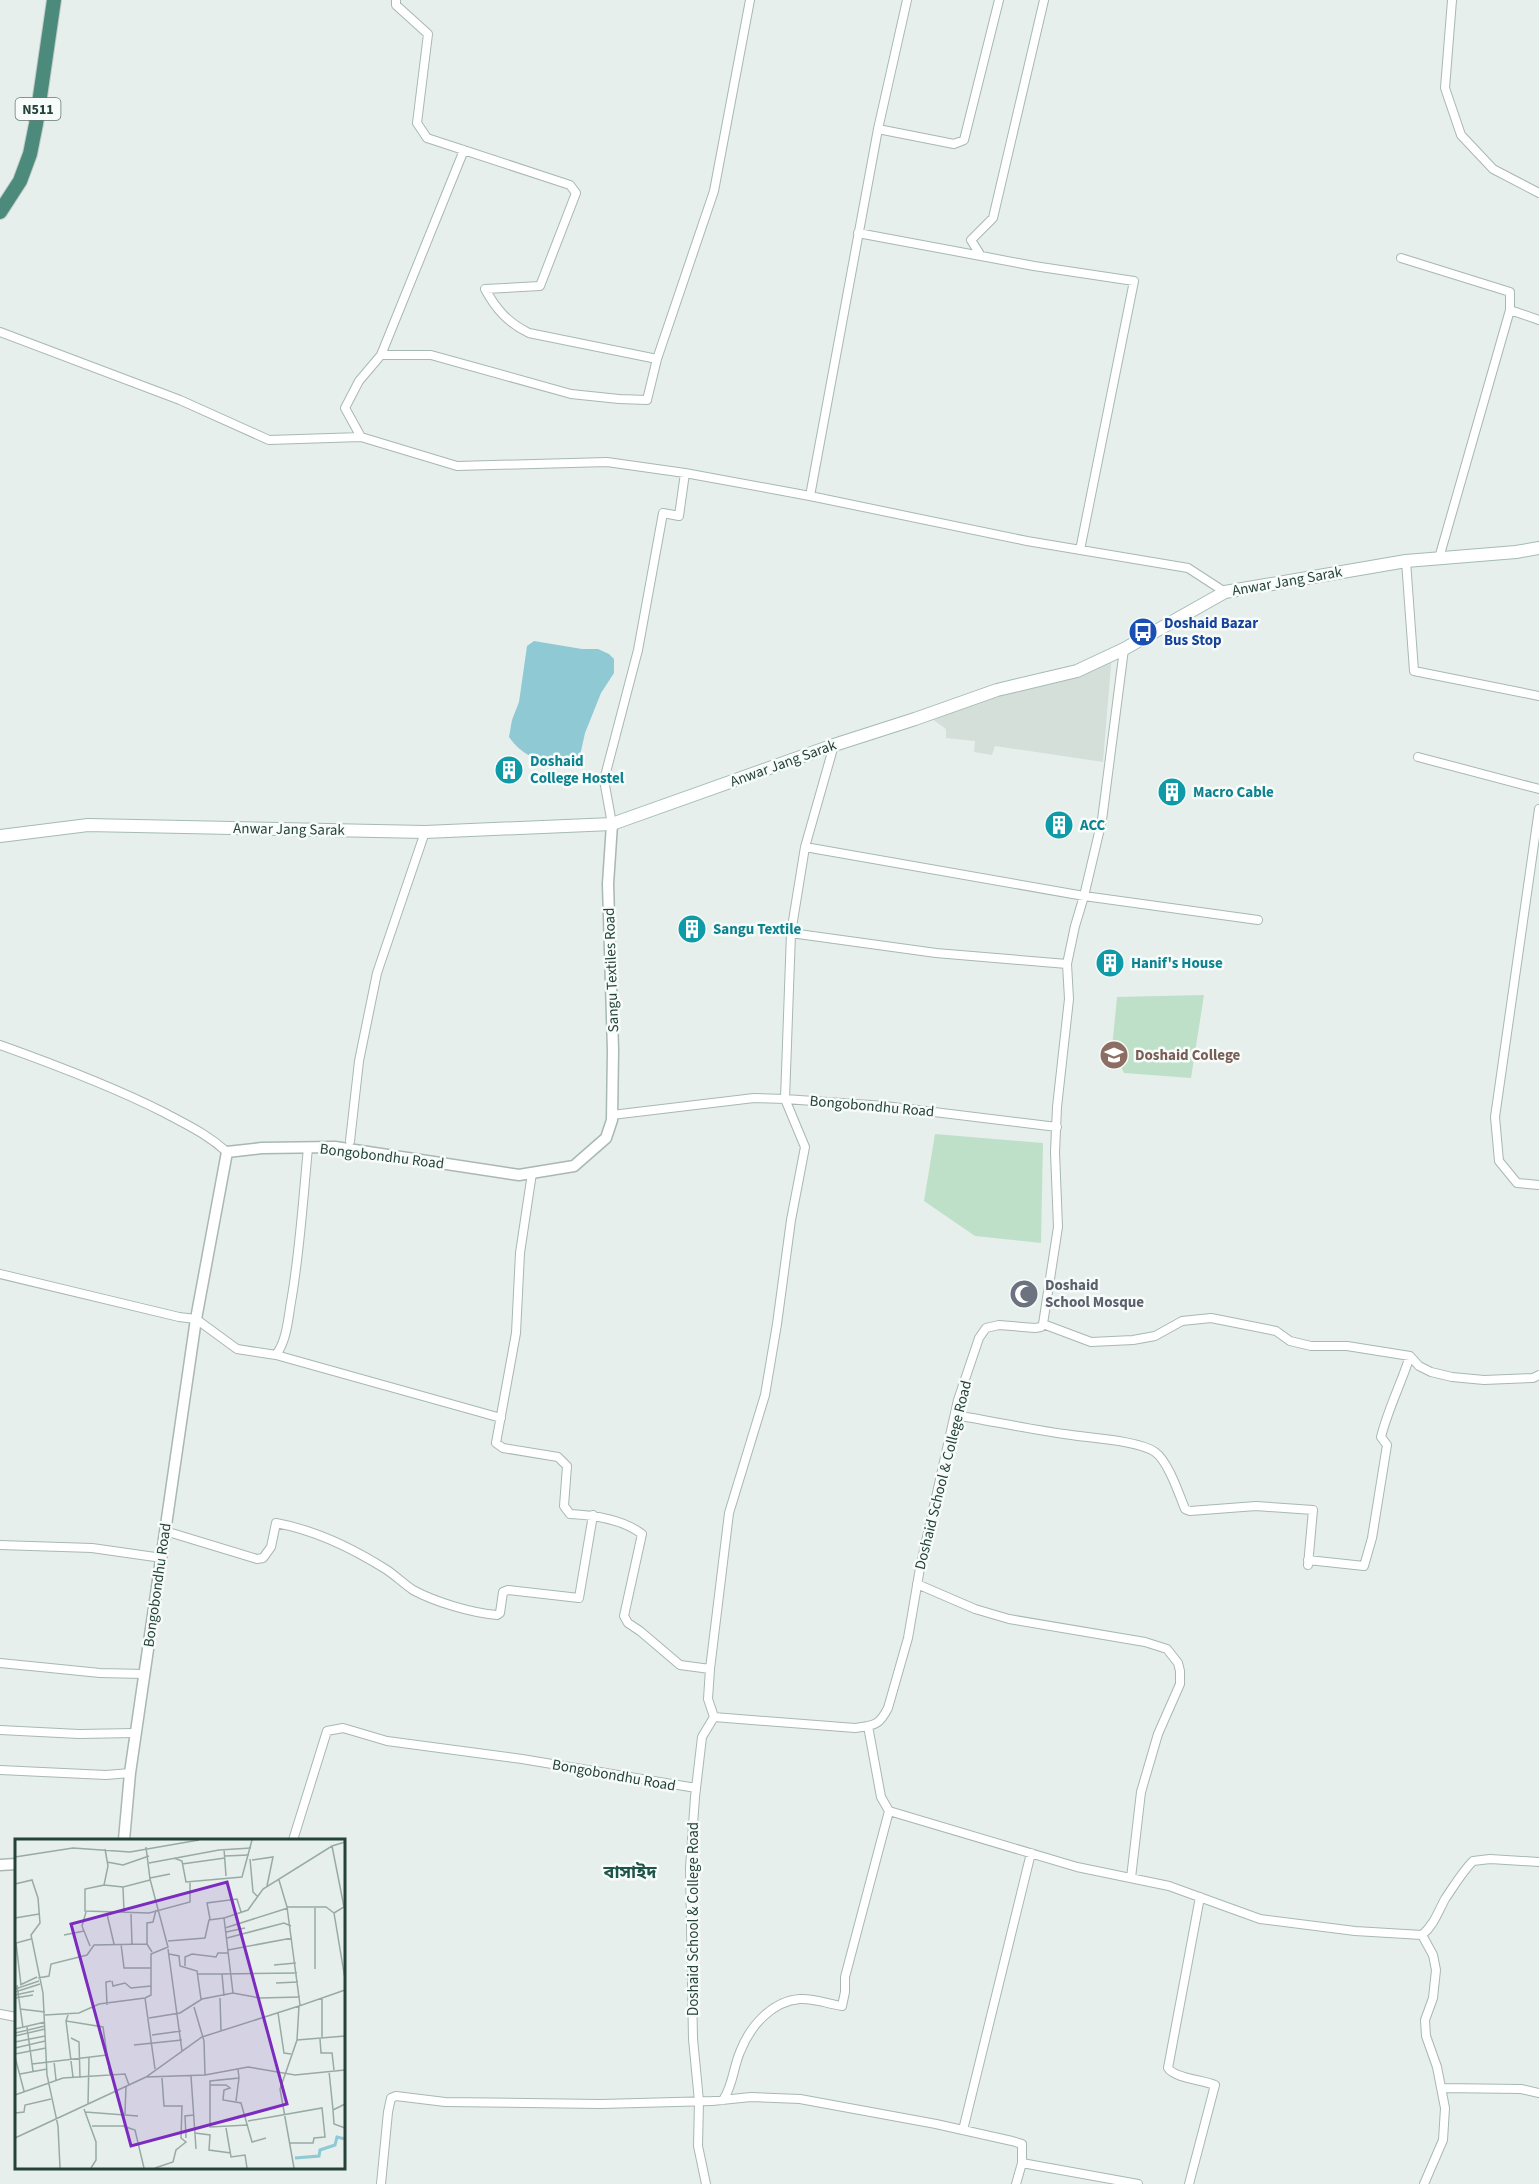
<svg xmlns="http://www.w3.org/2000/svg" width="1539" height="2184" font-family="'Source Sans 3','Noto Sans Bengali',sans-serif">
<rect width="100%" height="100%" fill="#e6efeb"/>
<path fill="#d4dfda" d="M1112 654 1103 762 995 746 992 755 974 752 975 741 946 738V729L932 719Z"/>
<path fill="#bfe0c8" d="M1204 995 1191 1078 1124 1073 1112 1048 1117 997Z
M935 1134 1043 1143 1041 1243 975 1236 924 1201Z"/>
<path fill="#8ec9d4" d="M534 641 582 649H598L609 654 614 659V673L601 693 585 733 579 760 576 765C549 766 524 759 509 737L512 720 519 702 527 646Z"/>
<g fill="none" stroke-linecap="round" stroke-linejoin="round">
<g stroke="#a8b8b2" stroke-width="10">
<path id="minor" d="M396 0V5L428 34 417 123 427 138 570 185 576 193 540 286 485 289C496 309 508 323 529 333L657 359
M1044 0 993 218 971 240 981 256 1034 266 1134 281 1080 550
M1452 0 1445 88 1461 135 1493 169 1539 193
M878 129 954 144 964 140 999 0
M858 233 981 256
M1401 258 1510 292V310L1539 320
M0 332 180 400 269 440 361 437 457 466 607 462 685 473 810 496 1027 541 1188 568 1225 592
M381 355 464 150
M361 437 345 408 359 381 381 355H431L571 394 619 399 647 400 657 359 714 191 750 0
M810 496 878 129 907 0
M1439 558 1510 310
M1406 561 1414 671 1539 696
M1418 757 1539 789
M1539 809 1495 1117 1499 1161 1517 1183 1539 1185
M612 824 604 780 638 650 663 513 679 516 685 473
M805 847 1084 896 1258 920
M791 933 936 953 1067 964
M0 1045C56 1065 112 1086 165 1113 189 1126 207 1134 227 1152
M612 1115 754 1098 785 1099 885 1106 1057 1127
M350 1141 359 1061 377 973 425 832
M532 1173 520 1253 516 1333 496 1443 503 1448 558 1457 567 1466 564 1506 570 1514C594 1515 622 1519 642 1534L624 1616 628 1623 640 1631 680 1665 710 1669
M0 1274 179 1317 196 1319 237 1349 276 1355C287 1340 288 1319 291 1302 300 1251 303 1199 308 1148
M1043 1324 1058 1227 1055 1152 1057 1107 1069 999 1067 964 1075 926 1084 896 1102 820 1124 649
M1043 1324 1091 1342 1133 1340 1155 1336 1182 1321 1211 1318 1276 1331 1290 1341 1311 1346H1347L1410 1356 1419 1366 1431 1372 1452 1377 1484 1380 1533 1378 1539 1375
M276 1355 501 1418
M955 1415C991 1421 1028 1429 1064 1434 1087 1438 1138 1440 1155 1452 1168 1461 1179 1494 1185 1509L1190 1511 1256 1506 1313 1510 1308 1565
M165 1531 257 1559 263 1558 271 1547 276 1523C315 1530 354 1549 387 1570 396 1576 404 1584 413 1590 435 1602 472 1613 497 1615L500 1613 503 1592 508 1590 579 1598 593 1515
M0 1545 92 1548 162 1558
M1308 1560 1364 1566 1372 1538 1387 1445 1381 1437C1388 1409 1401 1384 1410 1356
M917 1584 975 1609 1009 1619 1145 1642 1167 1649 1178 1663 1180 1671V1684L1158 1734 1141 1792 1131 1878
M0 1663 100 1673 144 1674
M714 1717 708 1699 710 1669 729 1513 765 1395 777 1324 791 1220 805 1147 785 1099 791 933 805 847 834 745
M868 1726 881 1797 889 1811 1077 1867 1169 1886 1260 1919 1355 1931 1422 1935C1434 1925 1438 1912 1445 1899 1454 1886 1462 1872 1473 1861L1490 1859 1539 1862
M0 1730 79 1734 135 1733
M0 1770 106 1775 130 1773
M293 1840 327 1731 343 1728 387 1741 522 1759 696 1788
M1422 1935 1433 1955 1436 1970 1433 1998 1425 2020 1426 2036 1437 2067 1445 2108 1443 2140 1424 2184
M0 2014 16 2017
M1441 2088 1521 2089 1539 2093
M723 2100C733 2086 733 2068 740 2052 750 2026 772 2001 800 1999 814 1998 828 2004 842 2006L845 1992V1977L889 1811
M963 2130 1031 1853
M381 2184 388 2112 391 2098 396 2096 445 2102 601 2104 712 2101 751 2097 800 2099 936 2124 1012 2141 1022 2144V2163L1138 2184
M706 2184 698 2146 699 2101 693 2039 690 1868 695 1797 702 1737 714 1717 855 1728C874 1725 879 1726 888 1708L908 1638 920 1568 958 1400 979 1338 986 1328 999 1325 1035 1328 1041 1327 1043 1324
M1016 2184 1022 2163
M1189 2184 1215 2085C1203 2080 1174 2078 1168 2068L1200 1897"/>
</g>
<g stroke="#a8b8b2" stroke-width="13">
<path id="tertiary" d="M124 1840 130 1773 196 1319 227 1152 262 1148 335 1147 519 1175 574 1166 606 1138 612 1120 613 1050 608 884 612 824
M0 1865 16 1864"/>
</g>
<g stroke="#a4bbb3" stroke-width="14">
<path id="secondary" d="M0 836 88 825 425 832 612 824 834 745 915 719 997 690 1077 671 1124 649 1225 592 1406 561 1516 552 1539 548"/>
</g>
<g stroke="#c2cac8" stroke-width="16">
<path id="trunk" d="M0 212 20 181 30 154 36 124 54 0"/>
</g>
<use href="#minor" stroke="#fff" stroke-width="8"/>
<use href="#tertiary" stroke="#fff" stroke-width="10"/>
<use href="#secondary" stroke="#fff" stroke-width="12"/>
<use href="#trunk" stroke="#4c8a7c" stroke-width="14"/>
</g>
<defs>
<g id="bus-disc" transform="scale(1.5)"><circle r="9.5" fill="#1a4fb4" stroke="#f7fbf9"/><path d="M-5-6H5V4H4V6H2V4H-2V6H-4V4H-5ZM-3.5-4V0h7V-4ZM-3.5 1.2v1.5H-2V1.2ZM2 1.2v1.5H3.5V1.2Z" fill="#fff"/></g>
<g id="building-disc" transform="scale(1.5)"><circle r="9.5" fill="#0f9aa8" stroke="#f7fbf9"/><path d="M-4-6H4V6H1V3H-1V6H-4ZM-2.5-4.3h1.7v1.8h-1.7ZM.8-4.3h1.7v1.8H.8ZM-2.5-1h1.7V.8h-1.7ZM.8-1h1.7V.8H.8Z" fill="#fff"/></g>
<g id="university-disc" transform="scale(1.5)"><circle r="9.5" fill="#8d6e63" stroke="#f7fbf9"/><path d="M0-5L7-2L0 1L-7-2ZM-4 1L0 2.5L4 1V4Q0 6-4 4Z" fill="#fff"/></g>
<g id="mosque-disc" transform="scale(1.5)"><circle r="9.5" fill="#6b7280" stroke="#f7fbf9"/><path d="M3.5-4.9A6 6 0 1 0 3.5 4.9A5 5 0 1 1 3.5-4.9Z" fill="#fff"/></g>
</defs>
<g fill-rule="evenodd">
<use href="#bus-disc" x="1143" y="632"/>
<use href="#building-disc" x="509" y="770"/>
<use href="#building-disc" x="1172" y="792"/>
<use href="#building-disc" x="1059" y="825"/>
<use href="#building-disc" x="692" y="929"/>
<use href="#building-disc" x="1110" y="963"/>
<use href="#university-disc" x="1114" y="1055"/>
<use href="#mosque-disc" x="1024" y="1294"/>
</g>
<g text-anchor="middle" stroke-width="5" stroke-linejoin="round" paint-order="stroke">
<rect fill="#f7fbf9" stroke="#637a73" stroke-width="1.5" x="15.5" y="98" width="45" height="22" rx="4.5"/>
<g font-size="14" font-weight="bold" fill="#24423a">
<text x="38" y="114">N511</text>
</g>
<g font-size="15" fill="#24423a" stroke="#f7fbf9">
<text transform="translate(1287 581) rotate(-10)" y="5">Anwar Jang Sarak</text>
<text transform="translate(783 763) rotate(-20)" y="5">Anwar Jang Sarak</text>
<text transform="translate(289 829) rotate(1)" y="5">Anwar Jang Sarak</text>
<text transform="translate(611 970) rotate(-92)" y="5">Sangu Textiles Road</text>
<text transform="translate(872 1106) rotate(5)" y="5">Bongobondhu Road</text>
<text transform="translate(382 1156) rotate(7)" y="5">Bongobondhu Road</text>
<text transform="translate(943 1475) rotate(-76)" y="5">Doshaid School &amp; College Road</text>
<text transform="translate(157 1585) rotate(-82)" y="5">Bongobondhu Road</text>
<text transform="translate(614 1775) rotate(10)" y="5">Bongobondhu Road</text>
<text transform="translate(693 1919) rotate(-90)" y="5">Doshaid School &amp; College Road</text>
</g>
<g font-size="15" font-weight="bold" fill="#164399" stroke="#f7fbf9" text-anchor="start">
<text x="1164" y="628">Doshaid Bazar<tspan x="1164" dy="17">Bus Stop</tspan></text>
</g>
<g font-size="15" font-weight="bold" fill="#0d838f" stroke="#f7fbf9" text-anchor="start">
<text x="530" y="766">Doshaid<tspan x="530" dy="17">College Hostel</tspan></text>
<text x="1193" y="797">Macro Cable</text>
<text x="1080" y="830">ACC</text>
<text x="713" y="934">Sangu Textile</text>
<text x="1131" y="968">Hanif's House</text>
</g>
<g font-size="15" font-weight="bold" fill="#785e54" stroke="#f7fbf9" text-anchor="start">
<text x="1135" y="1060">Doshaid College</text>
</g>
<g font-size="15" font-weight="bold" fill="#5b616d" stroke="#f7fbf9" text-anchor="start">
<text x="1045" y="1290">Doshaid<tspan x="1045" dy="17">School Mosque</tspan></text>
</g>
<g font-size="18" font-weight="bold" fill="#1f5548" stroke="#f7fbf9">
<text x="630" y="1878">বাসাইদ</text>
</g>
</g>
<g transform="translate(15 1839)">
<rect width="330" height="330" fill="#e6efeb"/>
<path fill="none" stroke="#8ec9d4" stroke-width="3" d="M280 319 304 317 305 311 320 306 322 298 330 300"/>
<path fill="none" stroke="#98aaa4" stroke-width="1.5" d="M317 7 329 68 319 74 330 140M90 10 93 27 89 46 70 50V72L134 74 175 63V43M209 10 211 37M210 17 234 16M0 18 58 9 115 13 184 1M159 19 167 22 171 43 227 38 237 1M235 20 238 53 242 57M237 21 258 18 252 47M92 23 108 26 134 17M134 24 204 11 236 9M167 25 210 19M135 39 155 35M264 41 272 68H311L319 74M0 45 17 41 23 59 25 84 16 96 28 154 32 236 43 287 45 329M89 46 108 48M272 68 285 166M71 73 67 87 75 107M109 73 108 48 135 41M92 75 99 105M116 75 117 105M0 79 24 75M195 80 192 64 222 60 226 73M210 89 273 69M211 93 230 89M49 96 69 92M212 99 269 84 276 87M153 102 190 99 194 81 209 79M106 105 109 129H136M132 105V84L138 83 141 71M153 110 167 212M213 111 277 99M154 115 164 117 165 127 182 132 186 160M259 126 281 124M170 127V118L177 115 201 118 203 114H213M300 130V69M182 135H207M23 139 34 137 36 125 72 116 79 106 132 105 137 113M97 142 98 147 110 144 116 149 136 147M261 144 283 143M2 146 8 189M5 146 22 138M6 146 1 104 16 100M0 150 24 142M0 153 25 145M218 154 209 79 233 71 248 50 317 7 330 3M218 154 245 159 285 158M0 156 19 152M209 157 207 135 282 134M0 159 18 156M130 159 136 156V115L153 108 135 40 131 8M130 159 140 230M205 159 206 192M307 159V198M92 166 91 143 96 142M179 168 189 202 190 236M5 170 30 173M263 174 269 214 276 215M30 176 64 174 84 165 130 159M53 176 51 182 88 188 95 236M134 179 165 174 187 160 218 154M51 182 58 238M12 188 18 232M0 190 30 183M0 194 30 187M137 196 166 192M0 197 30 190M56 199 64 203 65 239M305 200 306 214H317L319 231M282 201 330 197M0 203 30 197M119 206 167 201M330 208V229M0 209 30 202M0 215 31 209M0 218 9 252M39 222 41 241M17 225 92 216M223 230 224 239 195 242V288L233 286M314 232 318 271M5 235 32 230M176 237 181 310M131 238 190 236 233 228 280 236 330 231M195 246H211L215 249 209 251 208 261 226 264 237 303 251 299M0 256 48 239 110 235 114 246M221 262 224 239M73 265 74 219M330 265 318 271 319 285 330 289M69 270 81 303V321L76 329M70 273 123 277M0 274 9 273 10 266 36 260M110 275 111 247M233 282 307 269 310 298 299 299 298 304H274M77 287H108L120 291 129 329M211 289 216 318 230 316 232 329M180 294 195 296 194 311 216 314M0 299 131 238 187 198 284 167M171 299 170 277 179 276M140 329 158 323 161 311 171 303 166 299 167 267H149L147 239M279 329 265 250 282 201 284 167 330 151"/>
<path fill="#7b2cbf" fill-opacity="0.15" stroke="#7b2cbf" stroke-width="3" d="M212 43 272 265 116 307 56 85Z"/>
<rect width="330" height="330" fill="none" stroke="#24423a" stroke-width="3"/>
</g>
</svg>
